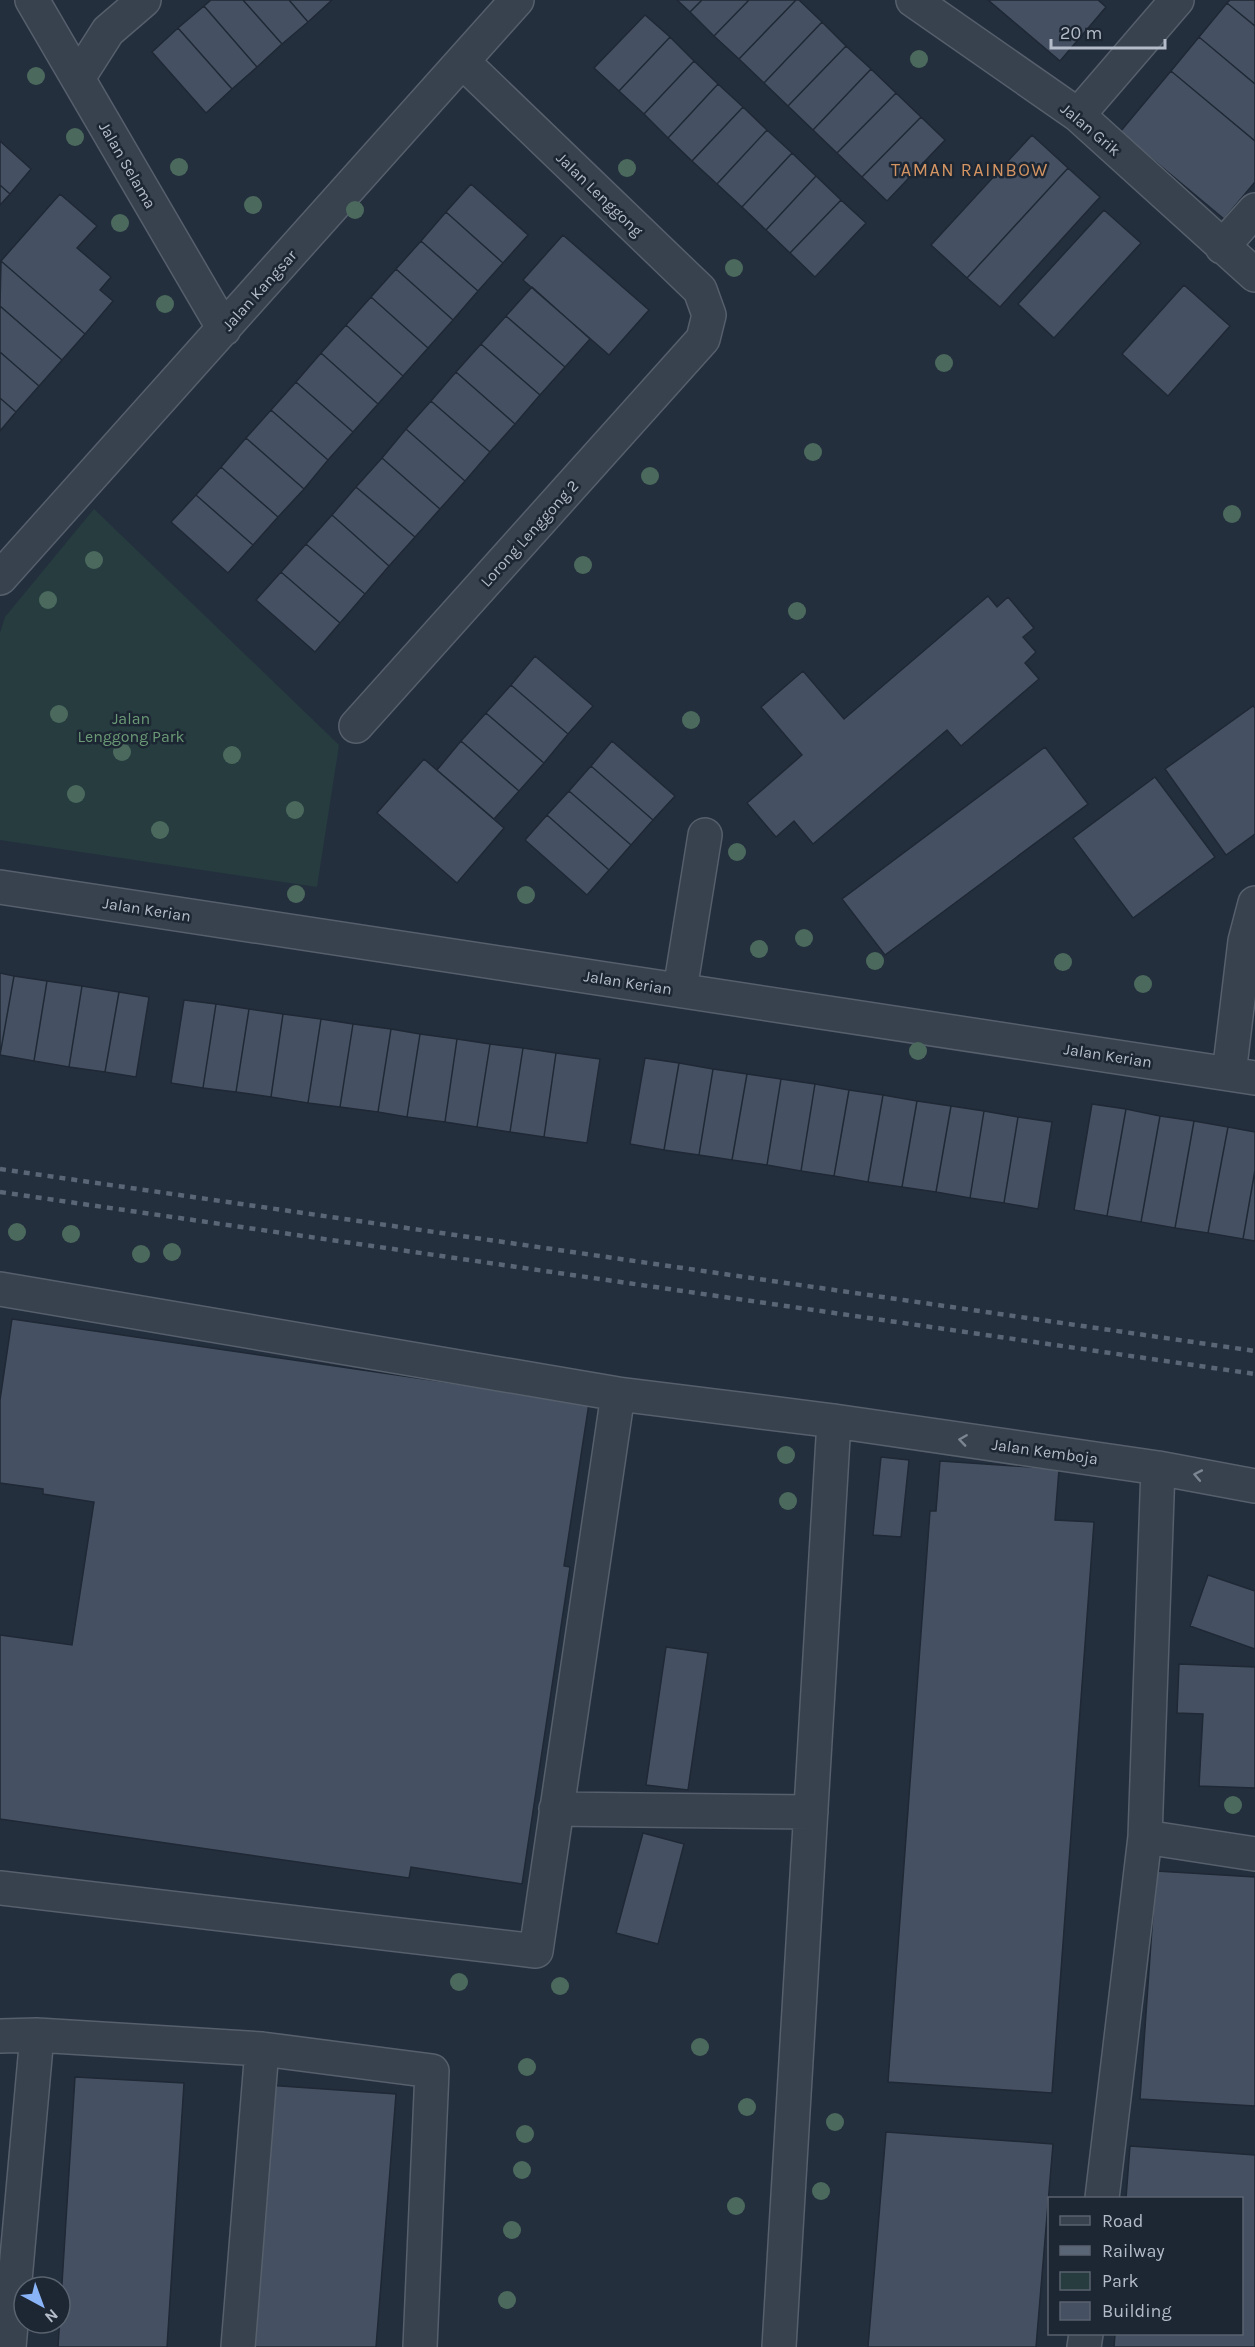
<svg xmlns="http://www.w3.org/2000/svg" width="1255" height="2347" font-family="Karla,sans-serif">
<rect width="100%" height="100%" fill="#242f3e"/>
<path fill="#263c3f" d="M94 509 339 745 317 887 0 840V633L5 617Z"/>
<path fill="#455162" stroke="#1f2835" stroke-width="1.5" d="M211 0H243L282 44 257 67 204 6Z
M243 0H289L308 22 282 44Z
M289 0H332L308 22Z
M677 0H702L690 12Z
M702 0H749L714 36 690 12Z
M749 0H796L739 59 714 36Z
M796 0H799L822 22 764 83 739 59Z
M988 0H1098L1106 7 1060 61Z
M1230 0H1255V26L1227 3Z
M1227 3 1255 26V84L1199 37Z
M204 6 257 67 232 89 178 28Z
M645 15 670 37 619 91 594 68Z
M822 22 846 46 788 106 764 83Z
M178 28 232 89 206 113 152 52Z
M670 37 694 61 644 114 619 91Z
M1199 37 1255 84V141L1171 71Z
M846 46 871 69 813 130 788 106Z
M694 61 718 84 668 138 644 114Z
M871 69 896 93 837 153 813 130Z
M1171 71 1255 141V182L1224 219 1120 132Z
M718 84 743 107 692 161 668 138Z
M896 93 921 117 862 177 837 153Z
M743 107 767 130 717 184 692 161Z
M921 117 945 140 887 201 862 177Z
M767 130 792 153 742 207 717 184Z
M1032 135 1068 168 967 278 931 245Z
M0 141 31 169 10 194 0 185Z
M792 153 816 176 766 230 742 207Z
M1068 168 1100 197 1000 307 967 278Z
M816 176 841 200 790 253 766 230Z
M471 184 528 235 503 263 446 212Z
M0 185 10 194 0 205Z
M60 194 97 226 77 248 111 277 100 290 113 301 85 334 1 261Z
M841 200 866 223 815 277 790 253Z
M1104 210 1141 243 1054 338 1018 304Z
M446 212 503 263 478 291 421 241Z
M563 235 649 310 609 355 523 280Z
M421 241 478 291 453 320 396 269Z
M1 261 85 334 62 360 0 306Z
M396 269 453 320 428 348 371 297Z
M1184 285 1230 326 1168 396 1122 354Z
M532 287 590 339 565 367 506 316Z
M371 297 428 348 403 376 346 325Z
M0 306 62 360 39 386 0 352Z
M506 316 565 367 540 395 481 344Z
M346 325 403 376 378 404 321 353Z
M481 344 540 395 515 424 456 372Z
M0 352 39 386 16 412 0 398Z
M321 353 378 404 353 432 296 382Z
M456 372 515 424 490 452 431 401Z
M296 382 353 432 328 460 271 410Z
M0 398 16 412 0 431Z
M431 401 490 452 465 481 406 429Z
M271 410 328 460 304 489 246 438Z
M406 429 465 481 440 509 382 458Z
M246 438 304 489 278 517 221 467Z
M382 458 440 509 415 537 356 487Z
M221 467 278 517 253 545 196 495Z
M356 487 415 537 389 566 332 515Z
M196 495 253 545 228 573 171 522Z
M332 515 389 566 365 594 306 544Z
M306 544 365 594 340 623 281 572Z
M281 572 340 623 315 652 256 600Z
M988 596 997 607 1008 597 1034 628 1023 637 1036 652 1025 663 1039 679 961 746 947 730 813 844 794 821 776 837 747 803 802 755 761 707 803 671 844 719Z
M535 656 593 706 568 734 511 685Z
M511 685 568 734 544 763 486 713Z
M1253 706 1255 708V834L1226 855 1165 769Z
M486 713 544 763 519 791 461 741Z
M461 741 519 791 494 819 437 770Z
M612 741 675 796 653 820 591 766Z
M1045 747 1088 804 885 955 842 899Z
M424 759 504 828 457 883 377 813Z
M591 766 653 820 631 845 569 791Z
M1155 777 1215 857 1133 918 1073 838Z
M569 791 631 845 609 870 547 815Z
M547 815 609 870 587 895 525 840Z
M0 973 14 976 0 1055Z
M14 976 47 981 34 1061 0 1055Z
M47 981 82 986 69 1067 34 1061Z
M82 986 119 992 105 1072 69 1067Z
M119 992 149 997 136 1077 105 1072Z
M184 1000 216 1004 203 1088 171 1083Z
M216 1004 249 1009 236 1092 203 1088Z
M249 1009 283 1014 271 1097 236 1092Z
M283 1014 321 1019 308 1103 271 1097Z
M321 1019 353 1024 340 1107 308 1103Z
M353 1024 391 1029 378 1112 340 1107Z
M391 1029 420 1034 407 1117 378 1112Z
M420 1034 457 1039 445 1122 407 1117Z
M457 1039 490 1044 477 1127 445 1122Z
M490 1044 523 1048 510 1132 477 1127Z
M523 1048 556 1053 544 1137 510 1132Z
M556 1053 600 1059 587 1143 544 1137Z
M645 1058 679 1063 664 1150 630 1144Z
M679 1063 713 1069 699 1155 664 1150Z
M713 1069 747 1074 732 1160 699 1155Z
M747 1074 781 1079 767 1165 732 1160Z
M781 1079 815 1084 801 1171 767 1165Z
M815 1084 849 1090 834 1176 801 1171Z
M849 1090 883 1095 868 1182 834 1176Z
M883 1095 917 1101 902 1187 868 1182Z
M917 1101 951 1106 936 1192 902 1187Z
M1092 1104 1126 1109 1107 1216 1074 1210Z
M951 1106 984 1111 970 1198 936 1192Z
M1126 1109 1160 1116 1141 1222 1107 1216Z
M984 1111 1018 1117 1004 1203 970 1198Z
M1160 1116 1194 1121 1175 1228 1141 1222Z
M1018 1117 1052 1122 1038 1209 1004 1203Z
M1194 1121 1228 1127 1208 1233 1175 1228Z
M1228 1127 1255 1132V1170L1243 1239 1208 1233Z
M1255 1170V1241L1243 1239Z
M12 1319 589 1403 564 1566 570 1567 522 1884 411 1867 409 1878 0 1819V1635L72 1645 94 1502 43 1494V1489L0 1483V1400Z
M881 1457 909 1460 901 1537 873 1535Z
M940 1461 1059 1469 1055 1520 1094 1522 1052 2093 888 2082 930 1511H936Z
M1208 1575 1255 1591V1649L1190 1626Z
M666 1647 708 1653 688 1790 646 1785Z
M1179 1664 1255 1667V1788L1199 1786 1203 1714 1177 1713Z
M643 1833 684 1844 658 1944 616 1933Z
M1156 1871 1255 1877V2106L1140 2099Z
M75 2077 184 2083 167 2347H58Z
M266 2085 396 2094 376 2347H246Z
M886 2132 1053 2144 1036 2347H868Z
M1130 2146 1255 2155V2347H1114L1115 2334H1242V2198H1126Z"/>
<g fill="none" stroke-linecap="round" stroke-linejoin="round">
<g stroke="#565f6c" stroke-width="36">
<path id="minor" d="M32 0 224 329
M913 0 1078 115 1255 275
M78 78 108 31 144 0
M1078 115 1177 0
M1222 247 1255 210
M0 578 517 0
M356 726 703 339 709 315 700 290 463 62
M0 887 1255 1078
M680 990 705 835
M1229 1074 1245 941 1255 903
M0 1289 618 1394 834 1421 1158 1468 1255 1486
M556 1809 811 1812
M1145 1837 1255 1854
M0 1888 536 1951 618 1394
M0 2036 37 2035 262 2049 432 2071 420 2347
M1102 2198 1145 1837 1158 1468
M9 2347 37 2035
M238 2347 262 2049
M779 2347 834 1421
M1084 2347 1086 2334"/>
</g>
<use href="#minor" stroke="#38414e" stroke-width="33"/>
<path stroke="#5a6575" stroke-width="4.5" stroke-dasharray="6 6" stroke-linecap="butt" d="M0 1169 1255 1351
M0 1192 1255 1374"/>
</g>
<g fill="#4b6a5d">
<circle cx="919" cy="59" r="9"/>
<circle cx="36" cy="76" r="9"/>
<circle cx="75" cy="137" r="9"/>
<circle cx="179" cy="167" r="9"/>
<circle cx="627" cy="168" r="9"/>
<circle cx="253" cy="205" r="9"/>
<circle cx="355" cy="210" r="9"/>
<circle cx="120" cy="223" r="9"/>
<circle cx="734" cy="268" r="9"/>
<circle cx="165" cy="304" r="9"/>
<circle cx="944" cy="363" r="9"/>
<circle cx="813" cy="452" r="9"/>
<circle cx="650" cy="476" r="9"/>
<circle cx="1232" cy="514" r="9"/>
<circle cx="94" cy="560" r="9"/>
<circle cx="583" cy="565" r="9"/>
<circle cx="48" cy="600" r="9"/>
<circle cx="797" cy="611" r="9"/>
<circle cx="59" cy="714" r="9"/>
<circle cx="691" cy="720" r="9"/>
<circle cx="122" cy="752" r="9"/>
<circle cx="232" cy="755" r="9"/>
<circle cx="76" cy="794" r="9"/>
<circle cx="295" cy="810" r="9"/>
<circle cx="160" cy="830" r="9"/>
<circle cx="737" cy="852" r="9"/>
<circle cx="296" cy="894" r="9"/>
<circle cx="526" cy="895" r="9"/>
<circle cx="804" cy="938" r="9"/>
<circle cx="759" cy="949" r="9"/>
<circle cx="875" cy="961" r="9"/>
<circle cx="1063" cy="962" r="9"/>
<circle cx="1143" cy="984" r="9"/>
<circle cx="918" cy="1051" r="9"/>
<circle cx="17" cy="1232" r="9"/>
<circle cx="71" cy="1234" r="9"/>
<circle cx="172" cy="1252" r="9"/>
<circle cx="141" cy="1254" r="9"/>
<circle cx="786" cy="1455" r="9"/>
<circle cx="788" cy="1501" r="9"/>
<circle cx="1233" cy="1805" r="9"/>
<circle cx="459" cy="1982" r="9"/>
<circle cx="560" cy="1986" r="9"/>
<circle cx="700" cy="2047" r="9"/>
<circle cx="527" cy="2067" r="9"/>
<circle cx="747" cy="2107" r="9"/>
<circle cx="835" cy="2122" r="9"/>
<circle cx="525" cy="2134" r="9"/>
<circle cx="522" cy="2170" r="9"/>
<circle cx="821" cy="2191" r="9"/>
<circle cx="736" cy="2206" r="9"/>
<circle cx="512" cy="2230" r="9"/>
<circle cx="507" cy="2300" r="9"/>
</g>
<defs><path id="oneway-chevron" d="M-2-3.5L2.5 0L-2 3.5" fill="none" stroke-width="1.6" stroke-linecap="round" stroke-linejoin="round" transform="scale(1.5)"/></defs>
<g stroke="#7c8592">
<use href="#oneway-chevron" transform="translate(963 1440) rotate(-172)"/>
<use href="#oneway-chevron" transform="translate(1198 1475) rotate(-169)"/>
</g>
<g text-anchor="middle" stroke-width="5" stroke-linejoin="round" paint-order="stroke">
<g font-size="16" fill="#b4bcc9" stroke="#1d2633">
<text transform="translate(1091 129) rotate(40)" y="6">Jalan Grik</text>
<text transform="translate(128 165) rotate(60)" y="6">Jalan Selama</text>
<text transform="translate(600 194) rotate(44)" y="6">Jalan Lenggong</text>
<text transform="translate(259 290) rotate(-48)" y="6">Jalan Kangsar</text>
<text transform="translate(529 533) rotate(-48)" y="6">Lorong Lenggong 2</text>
<text transform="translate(147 909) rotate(9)" y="6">Jalan Kerian</text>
<text transform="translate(628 982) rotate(9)" y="6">Jalan Kerian</text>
<text transform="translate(1108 1055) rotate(9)" y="6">Jalan Kerian</text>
<text transform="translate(1045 1451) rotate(8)" y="6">Jalan Kemboja</text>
</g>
<g font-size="16" fill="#6b9a76" stroke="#1d2633">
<text x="131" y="724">Jalan<tspan x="131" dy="18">Lenggong Park</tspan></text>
</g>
<g font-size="18" letter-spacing="1.5" fill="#d59563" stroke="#1d2633">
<text x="970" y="176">TAMAN RAINBOW</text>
</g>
</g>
<rect x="1048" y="2197" width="195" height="138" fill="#1d2633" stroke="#59626f" stroke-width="1.5"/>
<rect x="1060" y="2216" width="30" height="9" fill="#38414e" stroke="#59626f" stroke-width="1.5"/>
<text x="1102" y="2227" font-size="18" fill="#b4bcc9">Road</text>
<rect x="1060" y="2246" width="30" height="9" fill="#5a6575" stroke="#59626f" stroke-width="1.5"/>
<text x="1102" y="2257" font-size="18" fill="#b4bcc9">Railway</text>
<rect x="1060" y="2272" width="30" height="18" fill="#263c3f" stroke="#59626f" stroke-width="1.5"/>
<text x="1102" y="2287" font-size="18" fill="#b4bcc9">Park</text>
<rect x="1060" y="2302" width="30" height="18" fill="#455162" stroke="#59626f" stroke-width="1.5"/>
<text x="1102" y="2317" font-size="18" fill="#b4bcc9">Building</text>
<g transform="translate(42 2305) rotate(139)"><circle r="28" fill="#1d2633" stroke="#59626f" stroke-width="1.5"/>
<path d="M0-4.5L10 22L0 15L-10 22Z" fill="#8ab4f8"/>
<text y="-9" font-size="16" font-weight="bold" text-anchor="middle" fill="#b4bcc9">N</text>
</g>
<path d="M1051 39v9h114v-9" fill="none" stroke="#b4bcc9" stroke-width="3"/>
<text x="1060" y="39" font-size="18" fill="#b4bcc9" stroke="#1d2633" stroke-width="4.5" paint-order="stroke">20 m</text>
</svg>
